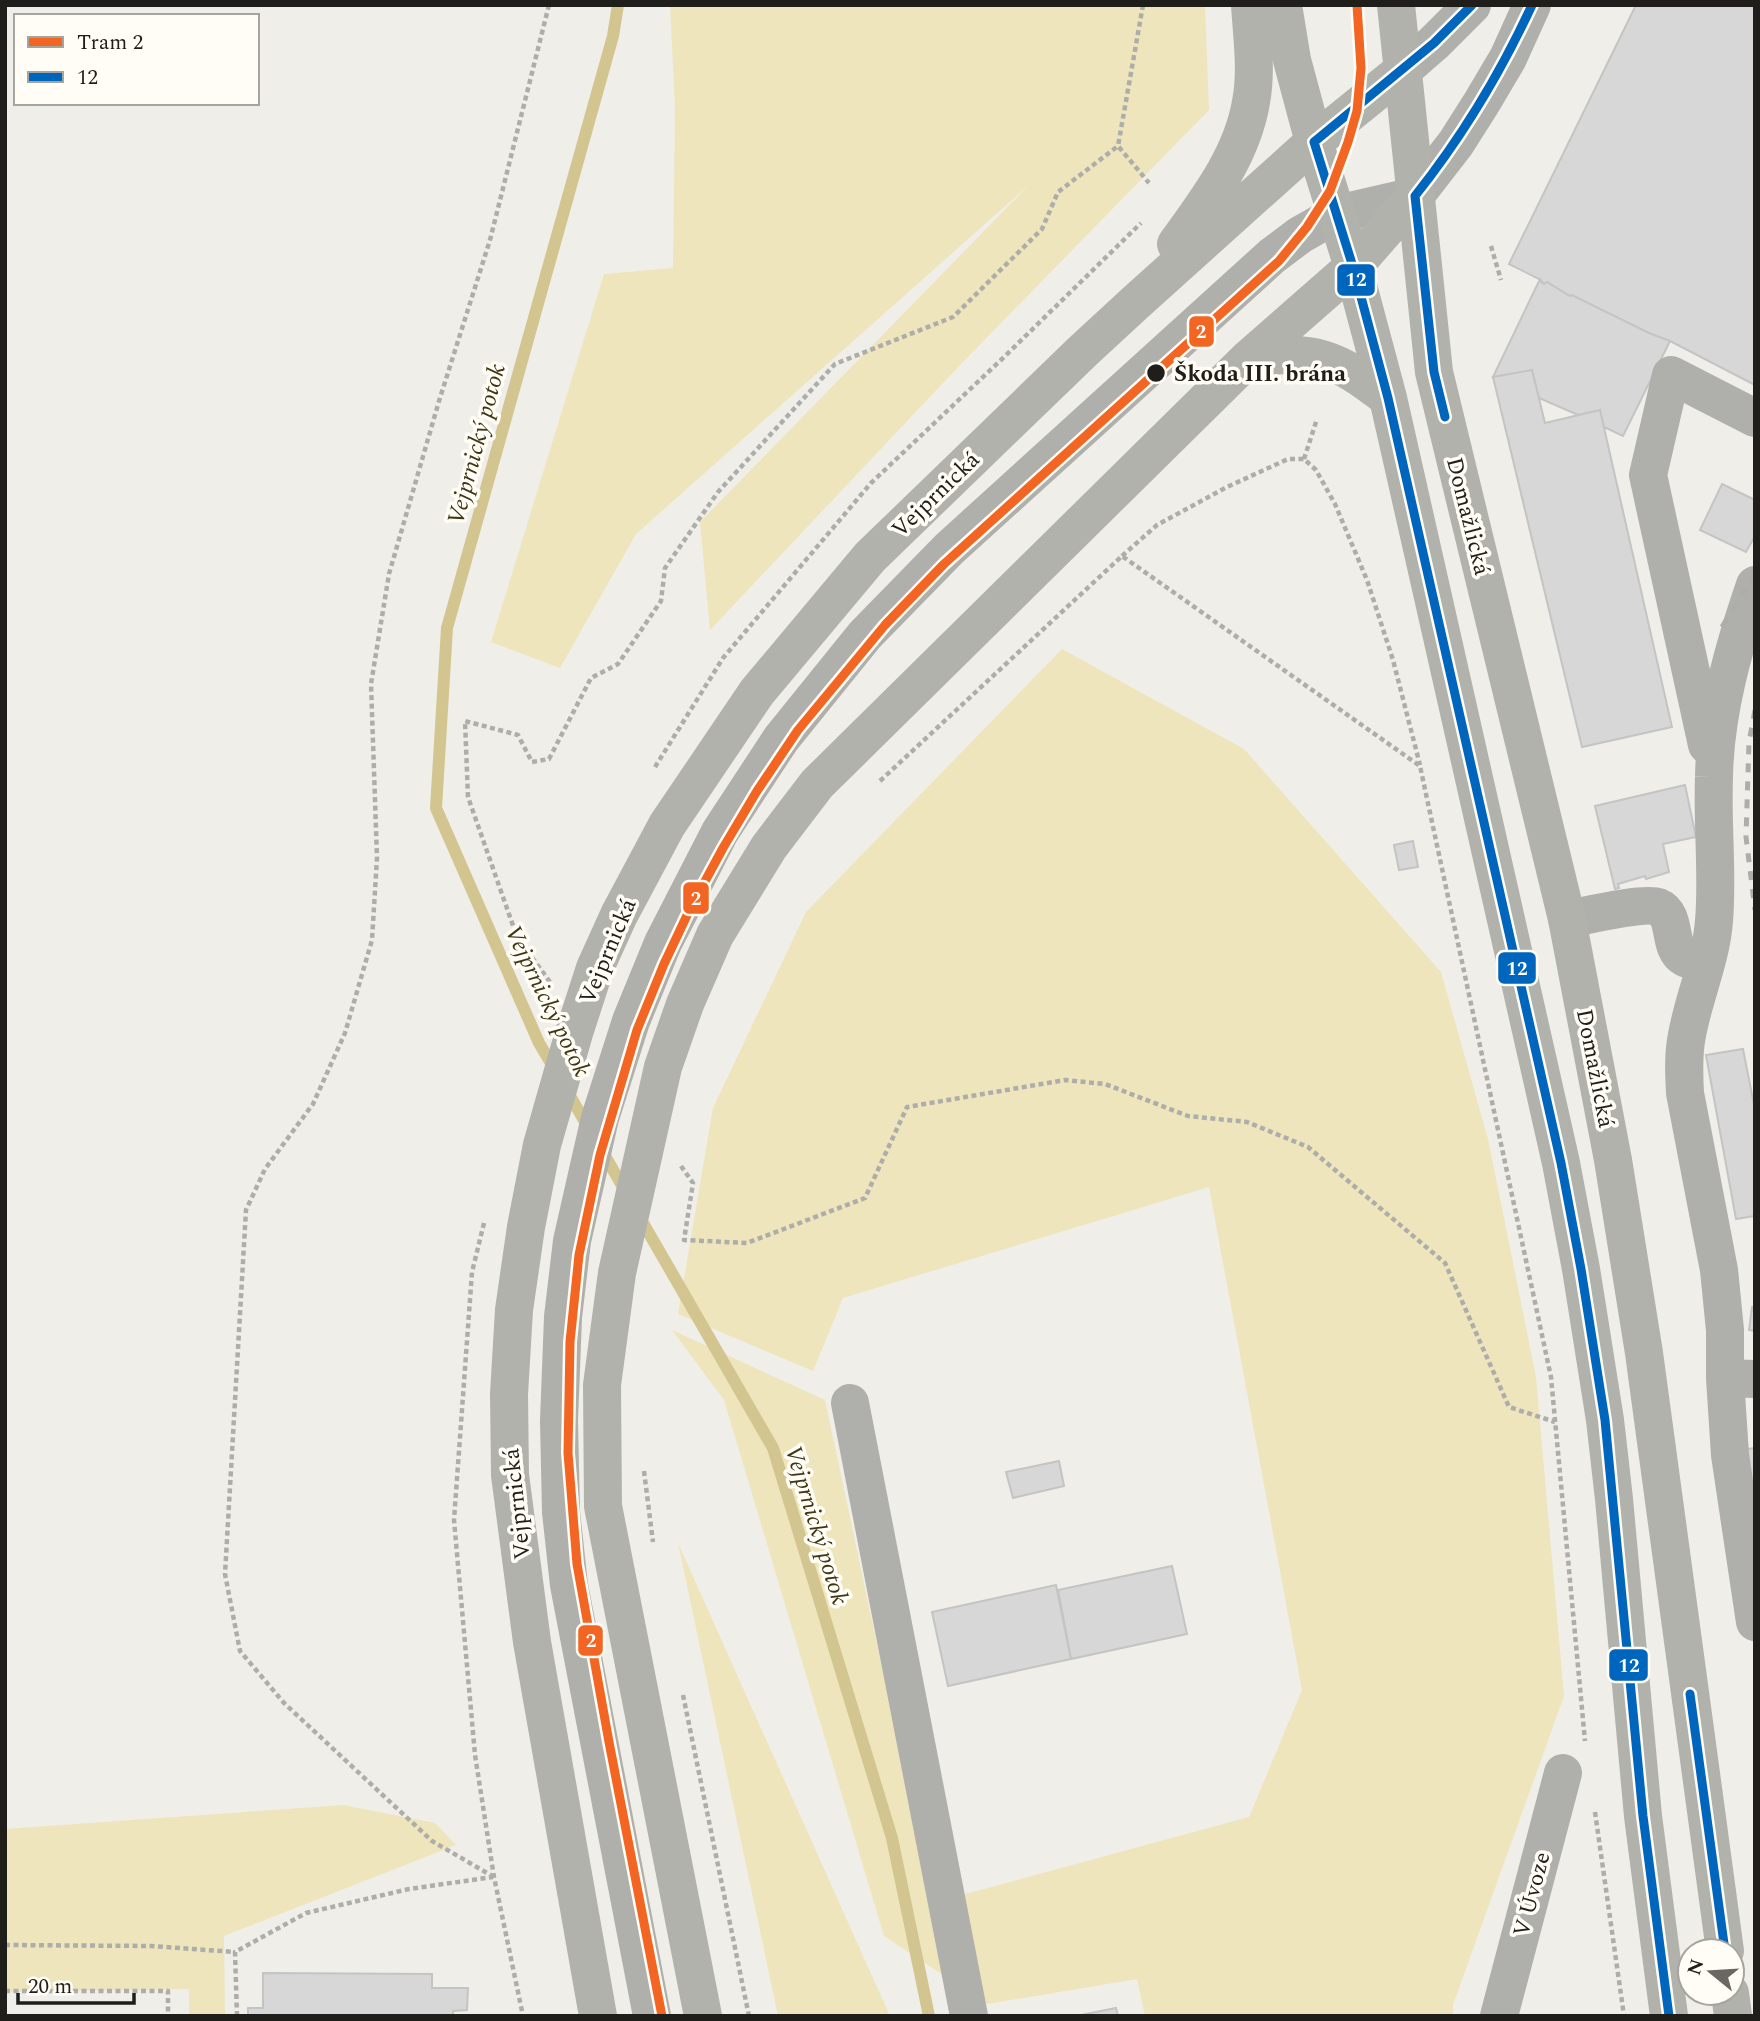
<svg xmlns="http://www.w3.org/2000/svg" width="1760" height="2021" font-family="Spectral,serif">
<rect width="100%" height="100%" fill="#f0eee8"/>
<path fill="#eee5bc" d="M670 5H1205L1209 110 961 364 710 630 700 522 1029 185 636 534 560 668 491 642 604 274 673 268 675 108Z
M1062 649 1244 749 1441 972 1488 1139 1536 1377 1564 1696 1453 2005V2016H1145L1137 1979 987 2004 884 1936 724 1400 672 1330 825 1400 932 1903 1249 1817 1302 1690 1209 1187 843 1298 813 1371 678 1314 713 1108 806 912Z
M678 1543 890 2016H778Z
M343 1805 435 1823 456 1845 224 1936 225 2016H189V1989L5 1992V1829Z"/>
<g fill="none" stroke-linecap="round" stroke-linejoin="round">
<path stroke="#d3c58f" stroke-width="12" d="M555 1070 539 1043 436 808 447 628 613 36 618 5
M566 1089 588 1127
M601 1149 627 1194
M639 1216 773 1448 892 1838 929 2016"/>
</g>
<path fill="#d6d7d6" stroke="#c3c4c3" stroke-width="2" d="M1636 5H1755V385L1670 341 1649 333 1572 295 1570 296 1547 282 1544 284 1541 282V280L1509 264Z
M1540 279 1544 284 1547 282 1570 296 1572 295 1649 333 1670 341 1623 436 1604 427 1600 410 1578 415 1539 398 1532 370 1493 377Z
M1532 370 1545 423 1600 410 1672 727 1582 747 1493 377Z
M1722 484 1755 500V536L1746 552 1700 530Z
M1685 785 1696 837 1663 844 1669 872 1646 879 1645 876 1618 884 1619 888 1615 889 1595 806Z
M1413 841 1418 867 1399 870 1394 845Z
M1743 1049 1755 1110V1216L1736 1219 1706 1055Z
M1752 1307H1755V1331L1749 1330Z
M1755 1448V1508L1746 1449Z
M1059 1461 1064 1486 1013 1498 1006 1472Z
M1172 1566 1187 1634 1071 1659 1058 1590Z
M1056 1585 1071 1659 948 1686 932 1612Z
M263 1973 432 1974V1988H468L467 2010 453 2011V2016H248V2008H263Z
M1116 2008 1118 2016H1070L1081 2015Z"/>
<g fill="none" stroke-linecap="round" stroke-linejoin="round">
<path stroke="#adadaa" stroke-width="4.5" stroke-dasharray="5 3.5" stroke-linecap="butt" d="M1143 5 1118 146 1149 183
M1491 246 1501 280
M1304 459 1317 419
M1122 556 1157 525 1227 487 1288 459H1304L1316 470 1335 504 1367 580 1393 660 1420 765
M655 767 723 658 871 483 1002 359 1141 223
M880 781 1122 556 1420 766 1551 1377 1585 1741
M550 982 517 937 468 797 465 721 518 735 532 762 549 759 591 678 618 664 661 601 665 568 718 492 835 364 953 317 1042 229 1058 192 1118 146
M681 1166 693 1183 684 1240 747 1243 865 1198 907 1107 1065 1080 1105 1084 1188 1116 1247 1122 1308 1147 1445 1263 1509 1407 1555 1422
M484 1223 472 1272 454 1520 475 1755 494 1877 523 2016
M644 1471 653 1542
M683 1695 749 2016
M1595 1812 1624 2016
M494 1877 432 1841 284 1703 240 1651 225 1574 246 1210 265 1169 313 1104 345 1033 372 940 377 858 371 684 389 574 439 401 490 240 549 5
M5 1945 151 1946 235 1952
M5 1991H168V2016
M237 2016 235 1952 306 1913 409 1889 493 1877"/>
<path stroke="#afafac" stroke-width="38" d="M1403 70 1434 43 1472 5
M1707 745 1648 475 1671 375 1755 418
M1567 919C1584 916 1644 902 1658 907 1678 915 1667 949 1685 958 1691 961 1700 961 1706 962
M1725 1378V1330L1719 1270 1685 1093C1684 1074 1683 1054 1687 1035 1694 996 1711 960 1714 921 1718 875 1712 824 1714 777 1715 712 1734 646 1755 585
M1755 1379 1725 1378 1730 1455 1755 1622
M850 1403 969 2016
M652 2016 569 1585 561 1512 559 1421 563 1317 572 1241 600 1118 631 1021 663 943 720 832 781 739 865 635 949 549 1272 256 1300 235 1337 214 1415 196 1456 143 1482 102 1508 58 1532 5
M1499 2016 1563 1773"/>
<path stroke="#b2b2ad" stroke-width="38" d="M1283 5 1292 60 1314 142 1353 267 1388 398 1561 1163 1581 1269 1605 1420 1614 1499 1643 1816 1669 2016
M1396 5 1434 372 1567 919 1613 1160 1644 1353 1725 1951
M1176 244C1207 201 1242 156 1251 102 1257 71 1252 37 1250 5
M1248 359C1315 349 1335 357 1388 398
M1730 1993 1733 2016
M598 2016 532 1642 510 1475 509 1394 514 1310 526 1227 542 1145 574 1033 595 968 619 915 667 825 757 692 870 557 1083 351 1135 303 1314 142 1403 70
M703 2016 603 1506 602 1385 617 1273 663 1067 685 1004 715 935 769 847 817 784 1248 359 1353 267 1415 196"/>
<path stroke="#adada9" stroke-width="5" stroke-dasharray="9 9" stroke-linecap="butt" d="M1722 627 1755 574
M1755 710 1749 742 1746 837 1755 910"/>
<g stroke="#fffdf6" stroke-width="14">
<path id="bus-1" d="M1472 5 1434 43 1314 142 1353 267 1388 398 1561 1163 1581 1269 1605 1420 1643 1816 1669 2016
M1445 417 1434 372 1415 196C1462 137 1500 74 1532 5
M1690 1694 1725 1951"/>
</g>
<use href="#bus-1" stroke="#0065bd" stroke-width="9"/>
<g stroke="#fffdf6" stroke-width="14">
<path id="tram-1" d="M662 2016 609 1742 577 1564 568 1453 570 1342 579 1255 600 1155 637 1030 664 964 690 909 723 848 757 791 798 730 885 625 944 564 1279 261 1307 227 1330 191 1348 142 1357 111 1361 68 1357 5"/>
</g>
<use href="#tram-1" stroke="#f26522" stroke-width="9"/>
</g>
<circle fill="#1f1e1a" stroke="#fffdf6" stroke-width="2.5" cx="1156" cy="373" r="10"/>
<g text-anchor="middle" stroke-width="7" stroke-linejoin="round" paint-order="stroke">
<g font-size="23" font-weight="bold" fill="#1f1e1a" stroke="#fffdf6" text-anchor="start">
<text x="1174" y="381">Škoda III. brána</text>
</g>
<g font-size="23" fill="#1f1e1a" stroke="#fffdf6">
<text transform="translate(935 494) rotate(-44)" y="8">Vejprnická</text>
<text transform="translate(1469 516) rotate(76)" y="8">Domažlická</text>
<text transform="translate(607 951) rotate(-67)" y="8">Vejprnická</text>
<text transform="translate(1596 1068) rotate(79)" y="8">Domažlická</text>
<text transform="translate(516 1504) rotate(-96)" y="8">Vejprnická</text>
<text transform="translate(1531 1894) rotate(-75)" y="8">V Úvoze</text>
</g>
<g font-size="24" font-style="italic" fill="#3e3715" stroke="#fffdf6">
<text transform="translate(476 444) rotate(-75)" y="8">Vejprnický potok</text>
<text transform="translate(548 1001) rotate(64)" y="8">Vejprnický potok</text>
<text transform="translate(817 1525) rotate(73)" y="8">Vejprnický potok</text>
</g>
</g>
<g stroke="#fffdf6" stroke-width="2.5">
<rect x="1336" y="263" width="40" height="34" rx="7" fill="#0065bd"/>
<rect x="1188" y="315" width="27" height="33" rx="7" fill="#f26522"/>
<rect x="682" y="881" width="28" height="34" rx="7" fill="#f26522"/>
<rect x="1497" y="951" width="40" height="34" rx="7" fill="#0065bd"/>
<rect x="577" y="1624" width="27" height="33" rx="7" fill="#f26522"/>
<rect x="1608" y="1648" width="41" height="34" rx="7" fill="#0065bd"/>
</g>
<g font-size="19" text-anchor="middle" font-weight="bold" fill="#fff">
<text x="1356" y="286">12</text>
<text x="1201" y="338">2</text>
<text x="696" y="905">2</text>
<text x="1517" y="975">12</text>
<text x="591" y="1647">2</text>
<text x="1629" y="1672">12</text>
</g>
<rect width="1760" height="2021" fill="none" stroke="#1f1e1a" stroke-width="14"/>
<rect x="14" y="14" width="245" height="91" fill="#fffdf6" stroke="#a5a49e" stroke-width="2"/>
<rect x="28" y="37" width="35" height="10" fill="#f26522" stroke="#a5a49e" stroke-width="2"/>
<text x="77" y="49" font-size="21" fill="#1f1e1a">Tram 2</text>
<rect x="28" y="72" width="35" height="10" fill="#0065bd" stroke="#a5a49e" stroke-width="2"/>
<text x="77" y="84" font-size="21" fill="#1f1e1a">12</text>
<g transform="translate(1711 1972) rotate(288)"><circle r="33" fill="#fffdf6" stroke="#a5a49e" stroke-width="2"/>
<path d="M0-5L12 26L0 18L-12 26Z" fill="#686762"/>
<text y="-10" font-size="19" font-weight="bold" text-anchor="middle" fill="#1f1e1a">N</text>
</g>
<path d="M18 1993v10h116v-10" fill="none" stroke="#1f1e1a" stroke-width="3.5"/>
<text x="28" y="1993" font-size="21" fill="#1f1e1a" stroke="#fffdf6" stroke-width="5" paint-order="stroke">20 m</text>
</svg>
